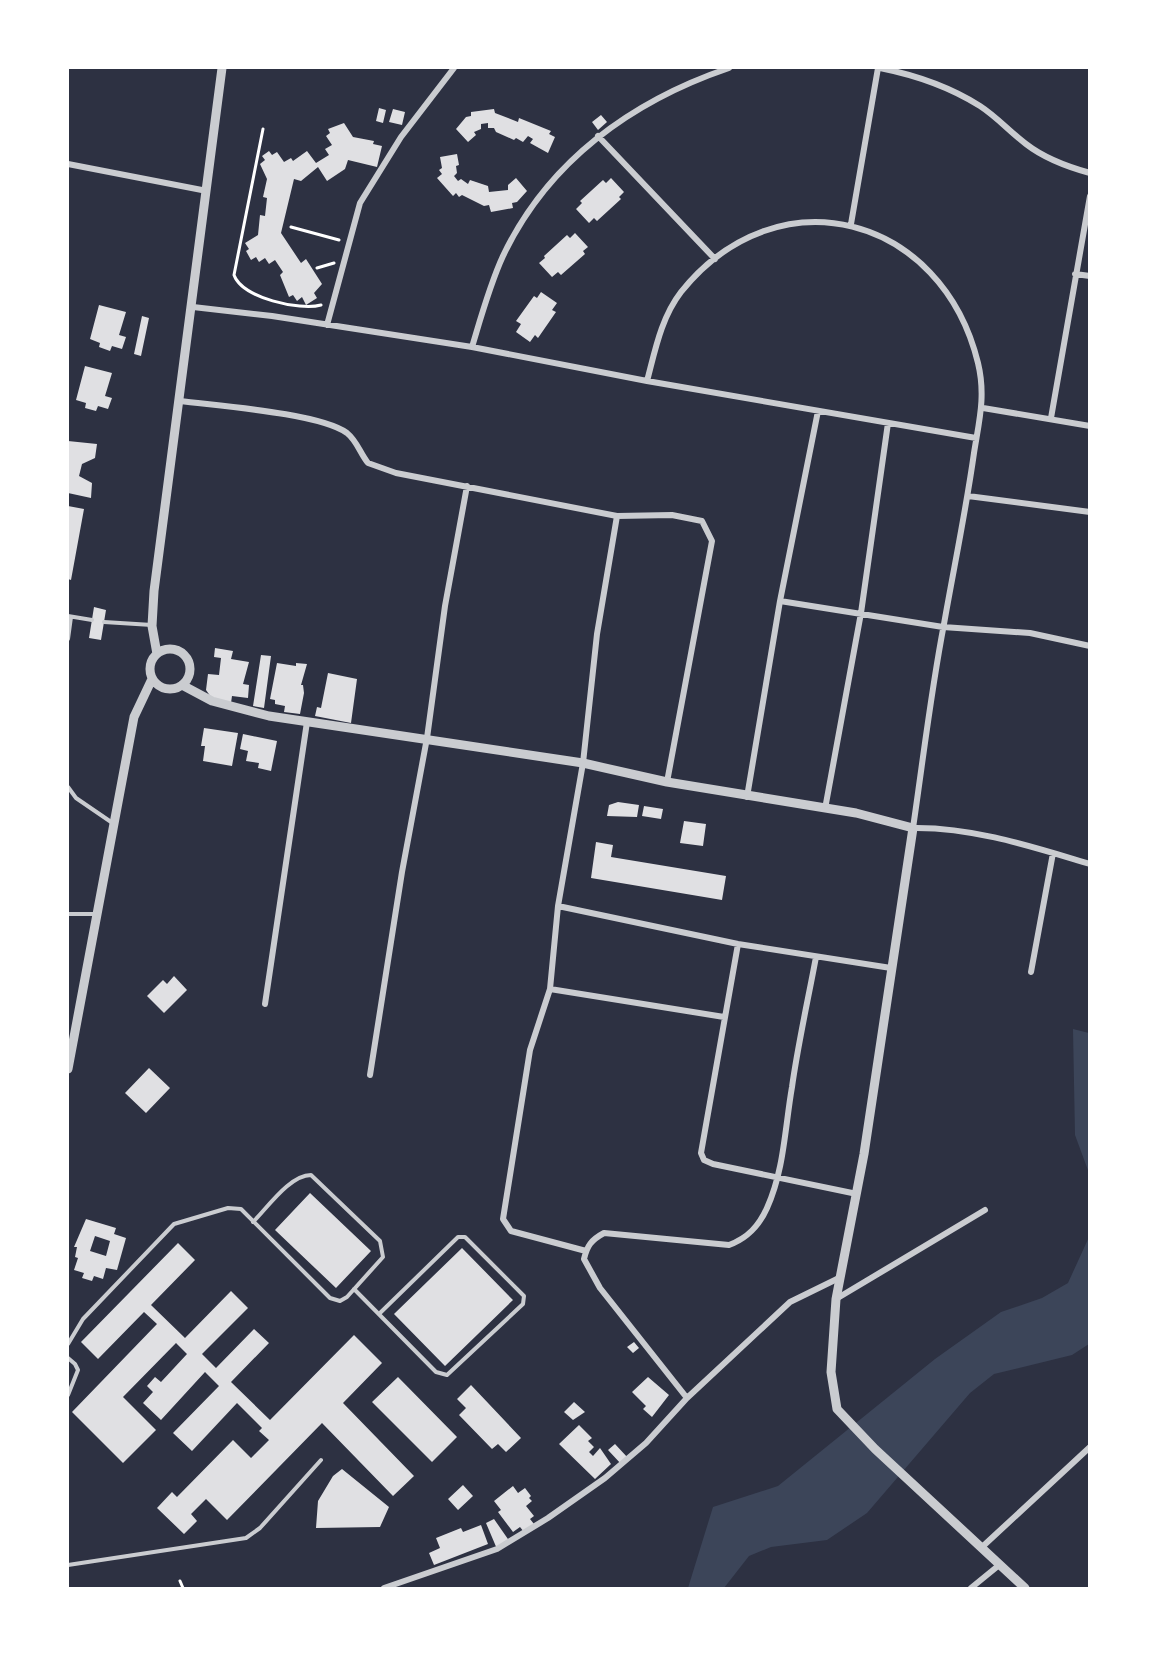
<svg xmlns="http://www.w3.org/2000/svg" width="1157" height="1656" font-family="'Asap Condensed',sans-serif">
<rect width="100%" height="100%" fill="#2d3142"/>
<path fill="#3c4559" d="M1073 1029 1089 1033V1173L1075 1135Z
M1089 1237V1344L1072 1355 994 1374 970 1393 867 1513 827 1540 771 1547 749 1556 724 1588H688L713 1507 778 1486 935 1359 1001 1312 1042 1298 1068 1283Z"/>
<path fill="#e0e0e3" fill-rule="evenodd" d="M379 108 386 110 383 123 376 121Z
M393 109 405 112 402 125 389 122Z
M494 109 495 113 518 122 519 118 551 131 549 134 555 137 548 153 530 143 533 139 528 136 523 142 516 138 514 140 496 132 494 128H488V123L481 124V129L474 132 476 135 468 142 456 129 466 117 471 116V112Z
M601 115 607 122 598 130 592 122Z
M344 123 353 137 374 141 373 144 382 146 377 167 348 160 345 169 327 181 318 167 301 181 294 179 281 233 301 263 306 259 322 284 314 293 317 298 306 305 302 297 297 301 293 295 289 297 280 275 283 272 275 260 269 264 265 258 259 262 256 257 251 260 246 251 249 249 245 243 258 235 260 215 265 216 267 198 263 197 267 179 260 164 265 160 262 156 269 151 272 155 277 152 284 162 291 158 293 161 307 151 316 163 329 155 325 149 332 145 326 136 330 133 328 129Z
M457 154 459 165 456 166 457 173 454 176 458 181 461 179 468 184 470 180 488 186 489 192 508 190V185L516 178 527 191 517 202 512 203 513 208 491 212 489 205 484 206 462 195 459 197 456 193 453 196 437 178 442 174 439 170 442 168 440 157Z
M611 178 624 192 619 197 621 199 597 221 594 218 589 223 576 209 582 203 580 201 603 180 606 183Z
M575 233 588 247 583 251 585 254 561 275 558 272 552 277 539 263 545 258 544 256 567 235 570 238Z
M541 292 557 303 552 310 556 312 538 338 535 335 530 342 516 332 521 324 516 321 534 296 537 298Z
M99 305 126 312 119 335 126 337 122 349 112 346 110 351 99 347 100 343 90 339Z
M142 316 149 318 141 356 134 354Z
M85 366 112 373 105 396 112 398 108 409 98 406 96 411 85 408 86 403 76 400Z
M68 441 97 444 95 458 82 464 79 476 92 483 91 498 68 493Z
M68 506 84 509 71 580 68 579Z
M94 607 106 610 101 640 89 638Z
M215 648 233 651 231 659 249 662 243 684 249 685 248 698 232 696 231 703 213 700 206 690 208 674 219 675 221 658 214 657Z
M261 655 271 656 264 708 253 706Z
M277 663 296 666V663L307 664 301 685H303L304 693 300 714 284 712 285 706 275 704V700L270 699Z
M328 673 357 679 351 723 315 716 317 707 321 708Z
M204 728 238 733 232 766 203 761 205 746H201Z
M243 734 277 741 271 771 258 768 259 763 246 761 248 751 240 749Z
M618 802 639 805 637 817 607 816 609 805Z
M644 806 663 809 661 819 642 816Z
M684 821 706 824 703 846 680 843Z
M596 842 613 845 611 857 726 876 722 900 591 878Z
M174 976 187 990 164 1013 147 996 163 980 167 984Z
M149 1068 170 1088 146 1113 125 1093Z
M310 1193 371 1251 336 1288 275 1230Z
M86 1219 116 1228 114 1234 126 1238 117 1270 106 1268 103 1279 94 1276 92 1281 82 1278 84 1273 74 1270 78 1258 75 1257 77 1247H74ZM95 1236 110 1241 106 1256 90 1251Z
M178 1243 195 1260 151 1305 185 1338 231 1291 248 1308 202 1354 216 1368 254 1329 269 1343 231 1382 270 1420 354 1335 382 1363 343 1403 414 1476 393 1496 322 1423 227 1520 206 1499 191 1514 197 1521 184 1534 157 1508 172 1492 177 1497 233 1440 251 1458 269 1440 259 1431 262 1428 237 1403 192 1451 173 1433 219 1386 205 1372 161 1420 143 1403 153 1392 147 1386 155 1377 161 1382 187 1354 176 1343 123 1397 156 1430 123 1463 72 1412 157 1324 144 1312 98 1359 81 1342Z
M462 1248 513 1300 445 1366 394 1314Z
M634 1342 639 1348 633 1353 627 1347Z
M398 1377 457 1437 432 1462 372 1402Z
M648 1377 669 1395 652 1417 643 1409 646 1406 632 1392Z
M471 1385 521 1438 506 1452 498 1444 492 1449 459 1415 466 1408 457 1399Z
M574 1402 585 1412 573 1420 564 1412Z
M579 1425 592 1438 588 1441 594 1447 589 1452 593 1456 600 1448 611 1464 595 1479 559 1444Z
M615 1444 628 1458 622 1465 608 1450Z
M342 1469 389 1507 380 1527 316 1528 318 1501 333 1476Z
M463 1485 473 1496 458 1510 448 1499Z
M513 1486 518 1493 525 1488 531 1496 529 1498 532 1501 526 1506 534 1516 530 1519 534 1524 524 1532 520 1527 513 1532 498 1512 501 1510 494 1501Z
M494 1519 510 1542 497 1549 486 1523Z
M481 1525 488 1544 434 1565 429 1553 440 1548 436 1538 461 1528 463 1532Z"/>
<g fill="none" stroke-linecap="round" stroke-linejoin="round">
<path stroke="#fff" stroke-width="3" d="M263 129 234 275C242 298 300 311 321 305
M291 227 339 240
M317 268 334 263
M180 1581 183 1588"/>
<path stroke="#caccd0" stroke-width="4" d="M68 616 92 620
M104 622 152 625
M68 639 71 617
M68 787 76 798 114 824
M68 914H97
M354 1289 436 1372 447 1375 523 1304 524 1296 465 1237H458L380 1313
M68 1344 83 1319 174 1224 228 1208 241 1209 330 1298 340 1301 347 1297 383 1257 380 1241 311 1175C290 1175 268 1207 253 1222
M68 1358 75 1364 78 1370 68 1395
M68 1565 246 1538 260 1528 321 1460"/>
<path stroke="#caccd0" stroke-width="6" d="M880 68C915 75 950 87 980 106 997 117 1010 132 1026 144 1044 158 1068 167 1090 173
M598 136 715 259
M68 164 207 191
M851 224 878 68
M1075 274 1090 276
M193 307 272 316 472 347 647 381 976 438
M327 325 360 203 401 137 454 68
M472 347C481 317 490 284 503 256 548 161 632 101 729 68
M647 381C655 351 661 318 681 292 778 171 942 215 978 363 986 396 979 421 974 453 966 510 954 567 944 624 931 691 923 760 913 828 973 827 1033 847 1090 864
M180 401C218 406 319 413 347 433 357 441 360 453 368 463L396 473 617 516 672 515 702 521 712 541 667 782
M983 408 1090 426
M1051 418 1090 196
M968 496 1090 512
M780 601 943 627 1030 633 1090 646
M747 797 780 601 818 411
M825 809 861 613 888 423
M558 906 738 944 891 968
M738 944 701 1153 704 1160 713 1164 857 1194
M1031 972 1053 853
M550 989 724 1017
M265 1004 307 722
M370 1075 402 872 427 738 445 606 467 486
M586 1251 511 1231 503 1219 530 1050 550 989 558 906 583 763 597 634 617 516
M836 1299 985 1210
M687 1398 600 1288 584 1259C587 1246 591 1240 604 1233L729 1245C748 1238 759 1226 767 1208 784 1171 785 1127 792 1087 798 1044 808 1000 816 957
M981 1548 1090 1447
M384 1588 497 1549 548 1518 605 1478 646 1443 687 1398 790 1302 839 1278
M971 1588 998 1566"/>
<path stroke="#caccd0" stroke-width="9" d="M150 669a20 20 0 1 1 40 0a20 20 0 1 1-40 0Z
M157 654 152 626 154 591 222 68
M182 685 212 701 269 716 583 763 667 782 856 813 913 828 864 1154 836 1299 831 1372 837 1409 875 1449 1025 1588
M68 1069 134 717 152 679"/>
</g>
<rect width="1157" height="1656" fill="none" stroke="#ffffff" stroke-width="138"/>
</svg>
